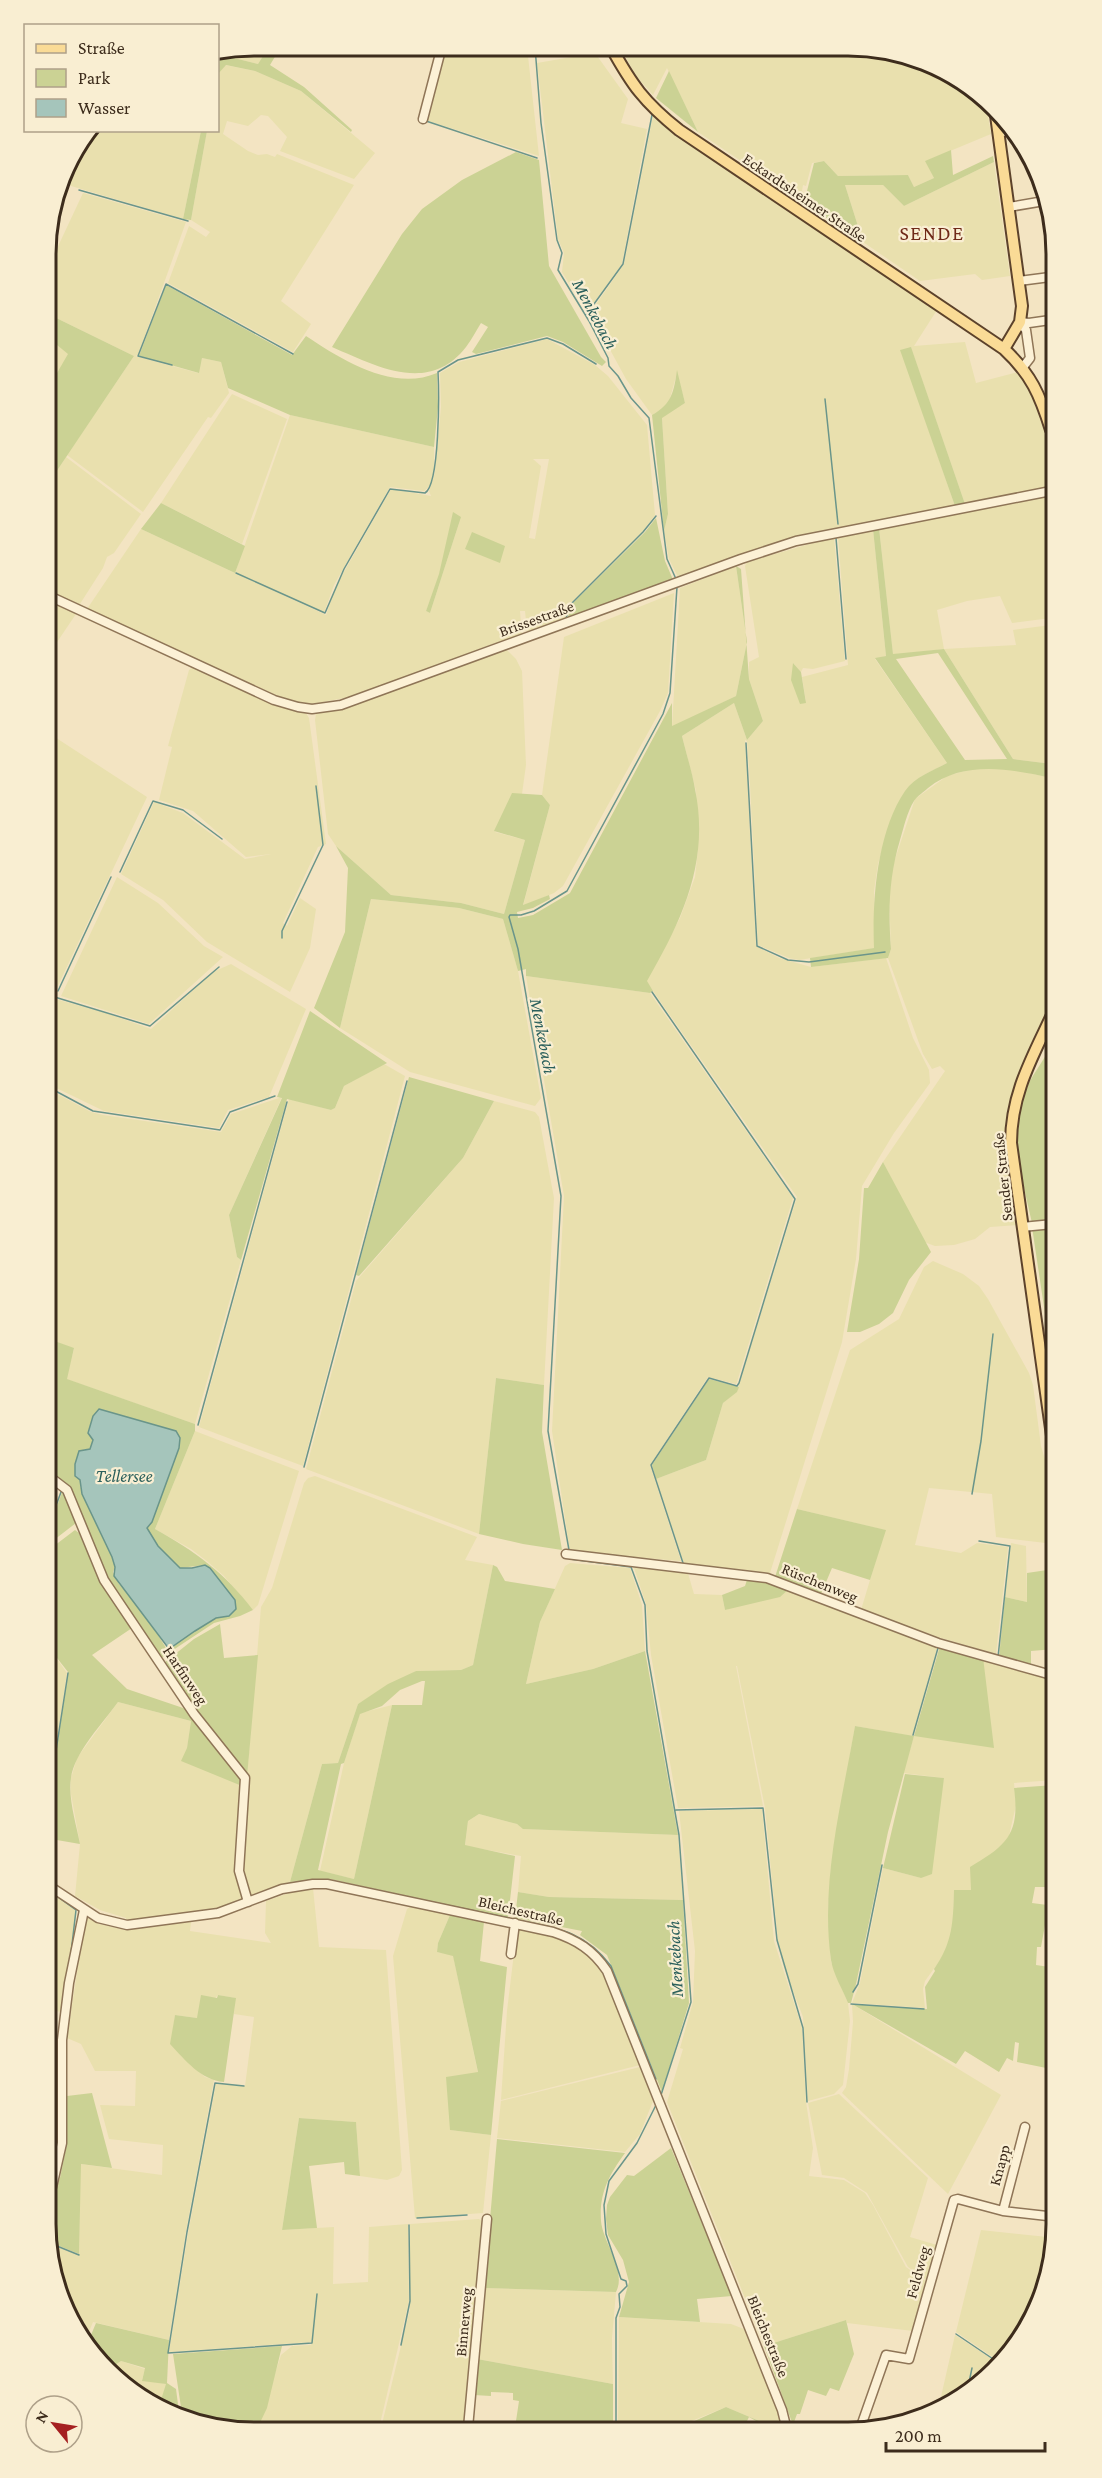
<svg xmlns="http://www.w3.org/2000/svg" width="1102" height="2478" font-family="'Crimson Pro',serif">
<rect width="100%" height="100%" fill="#f3e4c2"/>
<path fill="#e9e0ae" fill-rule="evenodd" d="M254 45H270L258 64 218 54V52Z
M446 46 527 47 539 156 425 120Z
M620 47 889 49 985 97 991 134 926 161 934 178 914 187 908 175 838 176 824 161 812 163 806 186 803 185 802 191 804 192 802 202 698 132 667 68 653 95 636 76Z
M595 53 628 99 621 123 647 129 622 264 587 312 562 272 564 253 558 239 537 63Z
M225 65 255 71 301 91 375 153 354 179 280 151 287 137 268 116 261 115 248 126 227 121 223 134 248 151 258 155 267 154 275 157 277 154 354 185 281 301 311 324 293 352 168 283 189 226 206 237 210 232 191 220 207 131 218 130V74Z
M653 116 937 310 914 346 965 342 976 383 1022 371 1036 396 1051 448V486L965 504 911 348 901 350 955 506 795 537 678 577 669 559 664 531 668 514 662 417 685 403 677 373 669 402 665 408 652 415 626 379 590 313 624 264Z
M90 131H201L183 219 61 183 66 162Z
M994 162 1010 276 982 280 975 274 920 281 863 242 845 185H883L904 206Z
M83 193 186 222 138 355 135 356 198 373 202 358 221 362 229 393 211 418 208 417 143 512 67 455 134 356 46 313V272Z
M46 336 69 354 46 392Z
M547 339 595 365 608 376 647 425 655 515 643 531 571 603 565 619 530 634 527 630 525 611H520L522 637 499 644 495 643 355 696 312 704 289 701 87 609 141 529 235 573 290 415 434 447V472L430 486 424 491 390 487 334 585 324 613 251 580 326 615 336 586 391 489 431 496 429 491 435 472 441 407 440 373 459 362ZM533 459H549L535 539 529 538 541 466ZM461 517 430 613 426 611Z
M232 394 287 419 242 544 161 503Z
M66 457 141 514 114 553 107 557 103 568 78 607 47 593 46 487Z
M1051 496V618L1012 623 1000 596 967 601 937 610 944 649 1016 645 1013 630 1051 625 1052 764 1013 759 944 649 893 655 879 528Z
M873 529 886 656 875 659 947 763 922 776 891 819 878 864 874 891 875 948 799 960 789 958 758 945 750 784 747 741 745 740 756 946 779 958 811 967 886 958 913 1038 929 1070 930 1083 894 1133 862 1186 856 1259 842 1342 770 1573 767 1575 745 1570 684 1564 656 1479 706 1460 723 1403 737 1391 797 1197 646 981 680 918 695 877 698 849 696 791 682 736 734 703 747 740 763 721 749 679V662L759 657 745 566 747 562 834 537 845 661 813 669 803 668 801 672 793 663 806 702 802 677 848 665 838 536Z
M736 566 747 642 736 696 672 727 680 588Z
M674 593 668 693 660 711 563 886 554 893 523 906 550 805 542 795 564 637Z
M47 600 76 614 47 657Z
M507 650 516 659 522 671 526 765 522 794H512L495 832 525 840 504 914 461 903 391 895 336 846 328 834 315 720 316 714 341 709Z
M194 666 271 704 306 713 309 718 326 844 318 847 283 923 287 926 300 898 316 909 310 948 290 992 207 942 163 900 121 874 154 802 183 813 245 859 271 854 246 857 193 811 159 800 172 747 168 746 189 670Z
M47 732 147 797 55 992 48 990Z
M972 769H1012L1052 778V1002L1013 1090 1005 1125V1144L1018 1225 990 1227 975 1239 954 1245 935 1246 924 1242 883 1162 945 1071 940 1066 932 1069 923 1054 888 958 891 949 889 892 892 868 915 799 947 776Z
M117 877 158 903 204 946 223 957 149 1024 61 996Z
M371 899 459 908 503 919 518 971 541 1098 535 1106 410 1072 340 1028Z
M231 964 306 1009 269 1097 228 1110 219 1128 104 1111 48 1084V997L106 1013 151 1029 213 972Z
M526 976 650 993 793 1198 737 1382 736 1384 708 1377 650 1465 681 1561 570 1552 552 1431 564 1196Z
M384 1064 405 1076 303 1466 199 1427 289 1099 331 1110 335 1108 344 1086Z
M48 1089 91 1112 103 1115 221 1132 231 1114 282 1097 229 1215 237 1257 241 1260 195 1424 66 1379 74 1349 49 1339Z
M494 1101 535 1112 539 1117 554 1198 544 1385 496 1378 479 1534 306 1469 356 1281 463 1158Z
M933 1261 963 1274 979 1286 988 1299 1029 1373 1033 1385 1041 1446 1054 1491V1544L996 1537 992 1494 929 1488 915 1545 961 1553 977 1543 1008 1547 996 1654 941 1638 861 1610 885 1530 797 1509 850 1350 899 1319 924 1267Z
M195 1431 299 1471 258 1605 253 1610 224 1576 208 1562 191 1549 155 1529Z
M315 1476 477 1537 465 1560 493 1565 473 1665 461 1670 416 1671 358 1704 338 1763 322 1764 290 1882 250 1896 243 1867 247 1777 261 1607 272 1588 304 1483 308 1478Z
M1011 1543 1026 1546 1027 1602 1005 1597Z
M570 1563 630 1568 642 1605 645 1651 593 1669 526 1684 540 1622 565 1566Z
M633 1565 687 1570 694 1594 722 1595 725 1610 790 1588 938 1645 912 1736 855 1726 831 1866 828 1908 831 1962 848 2003 850 2021 843 2085 834 2094 808 2101 803 2017 783 1965 778 1941 765 1808 737 1666H736L763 1806 678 1808 651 1655 646 1604Z
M50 1649 67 1673 51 1779Z
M983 1657 1055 1678V1780L1014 1783 1016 1805 1009 1836 1003 1846 989 1856 971 1890 954 1891 953 1933 941 1959 925 1981 923 1989 925 2008 852 2003 860 1983 883 1868 921 1878 944 1778 903 1773 914 1736Z
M118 1702 191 1721 187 1749 242 1786 243 1899 218 1909 126 1920V1918L100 1910 75 1896 80 1844 71 1794V1778L77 1758Z
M392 1705 354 1879 320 1871 344 1763 360 1713Z
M762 1809 774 1941 802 2028 806 2102 813 2148 809 2176 844 2180 865 2193 873 2205 906 2267 927 2282 913 2331 847 2323 846 2320 764 2346 667 2102 683 2049 680 2048 693 2002 695 1951 679 1811Z
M479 1814 517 1824 524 1829 678 1835 683 1900 549 1897 518 1892 521 1856 465 1846 468 1821Z
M313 1888 319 1947 386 1950 402 2170 399 2176 387 2180 360 2176 356 2122 299 2118 282 2230 334 2227 333 2284 368 2282 369 2227 408 2224 409 2301 379 2428H344L315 2422 313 2429H257L281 2355 292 2346 311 2345 312 2342 169 2352 188 2234 216 2084 245 2086 254 2017 234 2014 235 1998 218 1995 197 2018 175 2015 171 2044 205 2077 214 2080 186 2231 169 2340 93 2322 84 2344 52 2279V2245L79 2255 80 2164 162 2175 163 2145 109 2139 100 2105 135 2106 136 2071H95L81 2044 67 2038 85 1920 87 1917 99 1924 125 1930 191 1922 190 1931 271 1943 265 1933 266 1901 301 1889Z
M51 1893 75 1910 76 1914 61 2012 51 2010Z
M410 1907 450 1915 438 1943 437 1952 453 1955 478 2073 450 2130 491 2135 483 2213 415 2218 393 1956 407 1909Z
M517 1928 564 1940 590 1956 604 1974 640 2065 501 2100 507 2011Z
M852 2004 1001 2095 948 2194 842 2093 846 2087 849 2069 853 2022Z
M640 2067 653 2101 640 2134 625 2152 497 2138 501 2101Z
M52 2069H54L55 2127 60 2128 59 2142 52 2176Z
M839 2094 928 2178 910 2237 937 2245 928 2281 908 2267 867 2193 844 2178 822 2175 808 2103Z
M479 2219 483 2222 466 2428H381L410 2309V2224Z
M981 2230 1057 2238 1041 2304 1003 2364 956 2332Z
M484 2288 616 2292 612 2338 613 2384 477 2359Z
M619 2317 731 2324 744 2329 778 2412 781 2426H771L726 2407 677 2427H618Z
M955 2335 1001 2365 964 2398 938 2410Z
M121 2361 145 2369 142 2380 167 2384 160 2403 116 2381 109 2374 112 2367Z"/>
<path fill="#cbd294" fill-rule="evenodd" d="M270 45H282L270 65 304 87 352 130 351 132 301 91 255 71 226 65 218 74V54L258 64Z
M669 71 698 132 656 98Z
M201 131H207L191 220 183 219Z
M951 150 953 175 993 156 994 162 904 206 883 185H845L863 242 804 203 814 163 824 161 838 176 908 175 914 187 934 178 925 161Z
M516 152 539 160 549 266 601 357 606 362 602 366 563 342 547 336 476 354 472 352 488 327 481 323C476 331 472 339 466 347 429 395 376 366 332 347L402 234 422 209 462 180Z
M166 285 292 355 306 336C342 360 393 392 437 373L438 407 434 447 290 415 228 388 221 362 202 358 199 373 139 356Z
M46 313 134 356 46 487V392L68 354 46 336Z
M911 347 965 504 955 506 900 350Z
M677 370 685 403 662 418 668 514 664 531 652 415C672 404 674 391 677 370Z
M161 503 245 546 235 573 141 529Z
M453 512 461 517 430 613 426 611 439 574Z
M656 518 665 561 674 582 566 621 573 603 645 532Z
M879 528 893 654 944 649 1013 759 1052 764V778C1011 769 963 760 928 788 924 792 917 796 914 801 907 812 904 827 900 840 889 877 888 910 891 949L888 958 811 967 810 958 874 948C872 900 877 832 905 791 915 777 932 771 947 763L875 658 886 656 873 529ZM938 653 1007 759 965 760 896 659Z
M472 532 505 546 500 563 465 549Z
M736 566 741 569 749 679 763 721 747 740 734 703 682 736C686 753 692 771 695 789 710 862 682 920 647 981L653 991 650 993 526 976V969L518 971 503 919 459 908 371 899 340 1028 314 1008 345 932 348 868 336 846 391 895 461 903 504 914 525 840 494 831 512 793 542 795 550 805 523 905 549 895 550 899 533 908 517 912 518 918 533 915 570 893 672 703V726L736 696 747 642Z
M793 663 801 672 806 703 800 704 791 680Z
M310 1011 387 1063 344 1086 335 1108 331 1110 287 1099 241 1260 237 1257 229 1215 282 1098 277 1097Z
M1046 1055 1053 1057V1221L1032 1223C1023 1181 1008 1133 1025 1091 1030 1079 1039 1067 1046 1055Z
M409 1077 494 1101 463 1158 359 1276 356 1275Z
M883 1162 931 1252 909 1280 893 1313 879 1324 860 1332H847L859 1259 864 1188H868Z
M1053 1226 1054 1374 1032 1227Z
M49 1339 74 1348 67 1379 195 1424V1431L155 1529C196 1552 224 1572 253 1610L240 1616 214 1623 161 1658 104 1574 69 1488 50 1473ZM99 1409 138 1420 180 1438 179 1448 152 1522 147 1528 158 1546 180 1568 205 1565 235 1600 229 1616 216 1618 166 1648 147 1617 119 1584 113 1572 115 1567 112 1557 82 1494 80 1483 83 1450 90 1449 93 1440 88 1433 93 1416Z
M496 1378 544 1385 542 1432 562 1550 523 1544 479 1534Z
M709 1379 739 1387 737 1392 723 1403 706 1460 656 1479 652 1465Z
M63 1490 76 1523 50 1543V1524Z
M797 1509 886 1530 870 1580 832 1568 821 1594 775 1577Z
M75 1530 79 1533 99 1578 132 1628 92 1655 127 1689 189 1710 243 1778 242 1786 181 1761 187 1748 191 1721 118 1702C103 1723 74 1753 71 1778 68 1799 76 1823 80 1844L51 1839V1788L68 1672 50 1649V1549Z
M493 1565 497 1567 505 1581 555 1589 540 1622 526 1684 593 1669 645 1651 678 1835 523 1829 517 1824 479 1814 468 1821 465 1845 515 1856 508 1918 330 1879 290 1882 322 1764 338 1763 358 1704 388 1684 416 1671 461 1670 473 1665ZM422 1681H425L422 1705H392L354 1879 318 1870 341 1764 344 1763 360 1714 382 1706 400 1690Z
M1054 1569 1055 1649 1031 1651V1666L999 1658 1005 1597 1027 1602V1573Z
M748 1577 790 1588 780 1597 725 1610 722 1595 745 1586Z
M220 1624 224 1658 258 1655 247 1777 196 1713 164 1663 194 1639Z
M940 1646 983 1657 994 1748 914 1736 888 1832 856 1984 851 2003H848C843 1990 833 1974 831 1960 820 1882 842 1802 855 1726L914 1736Z
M905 1774 944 1778 932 1874 921 1878 883 1868Z
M1055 1785V1834H1052L1055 1887H1035L1032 1903 1055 1906V1926L1045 1925 1041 1947H1037L1036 1965 1056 1968V2070L1017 2062 1019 2043 1015 2042 1013 2061 1007 2058 999 2072 965 2051 956 2064 852 2004 927 2009 925 1987 935 1971 934 1969C953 1942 953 1922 954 1890H971L970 1867C1008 1845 1020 1833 1014 1788Z
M518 1892 549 1897 683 1900 689 2003 662 2092 607 1955 580 1935 582 1931 515 1918Z
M450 1915 484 1922 480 1961 507 1967 491 2135 450 2130 446 2077 478 2072 453 1956 437 1952 438 1943Z
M201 1995 217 1998 218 1995 236 1998 224 2082C201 2080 186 2061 170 2044L175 2015 197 2018Z
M92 2093 112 2168 81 2164 79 2254 52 2243V2199L60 2178 67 2144V2096Z
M299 2118 356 2122 360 2176 345 2174 344 2162 309 2166 317 2228 282 2230Z
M497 2139 625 2153C609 2175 599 2193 601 2221 603 2243 627 2271 616 2292L484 2288Z
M671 2148 732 2296 697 2299 700 2322 619 2317 629 2282 623 2260 608 2235 606 2219 607 2205 610 2197 627 2175 634 2176Z
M846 2320 854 2354 839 2391 830 2388 826 2396 808 2390 800 2414H797L793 2425 764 2346Z
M96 2323 169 2340 167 2383 176 2389 179 2412 160 2403 166 2384 142 2381 145 2368 121 2361 112 2367 100 2363 86 2347Z
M282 2346 267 2408 257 2429H213L182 2414 173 2354Z
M477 2359 613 2384V2427L512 2428 516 2421 519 2401 513 2400V2393L491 2392V2396L474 2395Z
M726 2407 771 2426H765L749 2417 744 2427H681Z"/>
<path fill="#a5c5bb" stroke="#6a958a" stroke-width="1.5" d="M99 1409 176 1431 180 1438 179 1448 152 1522 147 1528 158 1546 180 1568H192L205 1565 210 1568 235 1600 236 1609 229 1616 216 1618 195 1631 169 1649 114 1576 115 1567 112 1557 82 1494 80 1480 75 1476V1464L79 1451 90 1449 93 1440 88 1433 93 1416Z"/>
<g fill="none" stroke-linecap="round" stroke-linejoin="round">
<path stroke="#6a958a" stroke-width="1.5" d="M535 47 541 123 557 240 562 253 558 270 589 321 608 358 609 366 618 376 631 398 649 418 667 559 676 579
M426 121 537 158
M79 190 188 221
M586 315 623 264 652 115
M172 365 138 356 166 284 293 354
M825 399 838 524
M836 538 846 659
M236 573 325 613 344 569 390 489 425 493C440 484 439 392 438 372L458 360 547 338 563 344 596 364
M566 618 572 603 643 532 656 516
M746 743 757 946 788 960 809 962 885 952
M120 872 153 801 183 810 222 839
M282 938V931L323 845 316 786
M58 991 111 877
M652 992 795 1199 739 1383 737 1386 709 1378 651 1465 683 1563
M48 995 150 1026 219 967
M48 1087 93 1111 220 1130 230 1112 275 1096
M198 1425 287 1102
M304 1467 407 1081
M972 1494 981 1441 993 1334
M50 1522 61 1492
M979 1541 1010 1546 998 1657
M569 1550 548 1431 561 1196 518 949 509 917 510 915H521L534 911 567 891 663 714 670 693 677 587
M570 1559 631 1567 645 1605 647 1651 679 1835 691 2002 661 2095
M913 1735 938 1648
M51 1783 68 1673
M676 1810 763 1808 777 1940 803 2028 807 2102
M286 1884 311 1880
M345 1884 509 1918
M51 1892 76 1910 71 1953
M517 1920C557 1928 585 1931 611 1966L656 2079
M72 1991 74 1978
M853 1992 858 1984 882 1865
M851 2004 924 2009
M244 2086 215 2083 187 2232 168 2353 312 2343 317 2294
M57 2184 66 2144V2101
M52 2196 55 2189
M417 2218 467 2215
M52 2244 79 2255
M956 2334 1002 2365
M401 2345 410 2301 409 2225
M966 2397 972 2368
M616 2427V2318L620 2307 619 2294 627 2286 626 2281 621 2279 606 2234 604 2205 609 2181 637 2143 656 2105"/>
<g stroke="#8f7557" stroke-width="11">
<path id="minor" d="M423 119 442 46
M999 133 1014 129
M1009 207 1050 200
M1019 281 1050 277
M1020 322 1026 330 1030 358 1023 367
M1021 322 1029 323 1050 320
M47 595 274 700 298 707 312 709 341 705 741 559 796 541 1051 491
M1022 1227 1053 1224
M50 1477 67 1490 104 1580 194 1714 245 1778 239 1871 248 1902
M566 1554 767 1578 938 1643 1055 1676
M51 1887 98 1918 127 1925 218 1913 282 1889 313 1884H327L553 1932C577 1940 593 1950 607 1971L782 2410 786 2426
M511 1954 515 1923
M52 2187 62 2143V2040L69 1983 84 1910
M1003 2211 1025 2127
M861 2426 886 2355 909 2359 954 2200 958 2199 1003 2211 1056 2217
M900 2426 901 2425
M468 2428 487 2219"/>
</g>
<g stroke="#5c422b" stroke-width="14">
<path id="major" d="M611 47C632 85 644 102 679 130L1004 349C1031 374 1040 395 1051 430
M995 108 1022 306 1020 322 1004 349
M1052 1015C1032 1058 1011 1094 1011 1143L1054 1450"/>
</g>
<use href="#minor" stroke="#fcf1d6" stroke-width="8"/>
<use href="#major" stroke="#fadb96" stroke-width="10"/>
</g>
<g text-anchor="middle" stroke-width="4.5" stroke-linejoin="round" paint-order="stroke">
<g font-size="16" fill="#3d2c1c" stroke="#f9eed2">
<text transform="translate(805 197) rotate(34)" y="6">Eckardtsheimer Straße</text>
<text transform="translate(536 618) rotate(-20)" y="6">Brissestraße</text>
<text transform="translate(1002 1177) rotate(-96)" y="6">Sender Straße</text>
<text transform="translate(820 1582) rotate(22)" y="6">Rüschenweg</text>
<text transform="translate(186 1675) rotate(56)" y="6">Harfinweg</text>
<text transform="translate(521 1910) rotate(13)" y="6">Bleichestraße</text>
<text transform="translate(999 2165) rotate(-75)" y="6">Knapp</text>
<text transform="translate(917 2272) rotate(-75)" y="6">Feldweg</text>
<text transform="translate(463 2322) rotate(-85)" y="6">Binnerweg</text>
<text transform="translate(769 2336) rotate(68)" y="6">Bleichestraße</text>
</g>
<g font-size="18" font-style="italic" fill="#2a5f5b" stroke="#f9eed2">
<text transform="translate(595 314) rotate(62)" y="6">Menkebach</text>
<text transform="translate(543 1036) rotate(79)" y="6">Menkebach</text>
<text x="124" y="1482">Tellersee</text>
<text transform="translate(675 1959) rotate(-93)" y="6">Menkebach</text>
</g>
<g font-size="20" letter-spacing="1.5" fill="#6f2917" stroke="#f9eed2">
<text x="932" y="240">SENDE</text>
</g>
</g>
<path d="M0 0H1102V2478H0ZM254 56H848A198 198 0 0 1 1046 254V2224A198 198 0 0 1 848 2422H254A198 198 0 0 1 56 2224V254A198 198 0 0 1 254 56Z" fill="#f9eed2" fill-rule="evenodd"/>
<path fill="none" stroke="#3d2c1c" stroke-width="3" d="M254 56H848A198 198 0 0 1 1046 254V2224A198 198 0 0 1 848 2422H254A198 198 0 0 1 56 2224V254A198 198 0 0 1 254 56Z"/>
<rect x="24" y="24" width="195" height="108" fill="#f9eed2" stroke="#aea089" stroke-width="1.5"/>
<rect x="36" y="44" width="30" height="9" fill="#fadb96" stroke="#aea089" stroke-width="1.5"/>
<text x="78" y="54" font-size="18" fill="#3d2c1c">Straße</text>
<rect x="36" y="69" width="30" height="18" fill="#cbd294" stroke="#aea089" stroke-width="1.5"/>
<text x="78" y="84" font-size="18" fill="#3d2c1c">Park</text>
<rect x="36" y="99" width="30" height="18" fill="#a5c5bb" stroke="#aea089" stroke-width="1.5"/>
<text x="78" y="114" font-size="18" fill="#3d2c1c">Wasser</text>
<g transform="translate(54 2424) rotate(300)"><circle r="28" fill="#f9eed2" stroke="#aea089" stroke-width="1.5"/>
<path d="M0-4.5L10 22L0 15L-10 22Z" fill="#a52021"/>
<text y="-9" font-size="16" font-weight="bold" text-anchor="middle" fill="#3d2c1c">N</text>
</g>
<path d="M886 2442v9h159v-9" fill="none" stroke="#3d2c1c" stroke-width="3"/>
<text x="895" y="2442" font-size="18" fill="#3d2c1c" stroke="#f9eed2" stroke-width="4.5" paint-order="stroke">200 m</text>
</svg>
